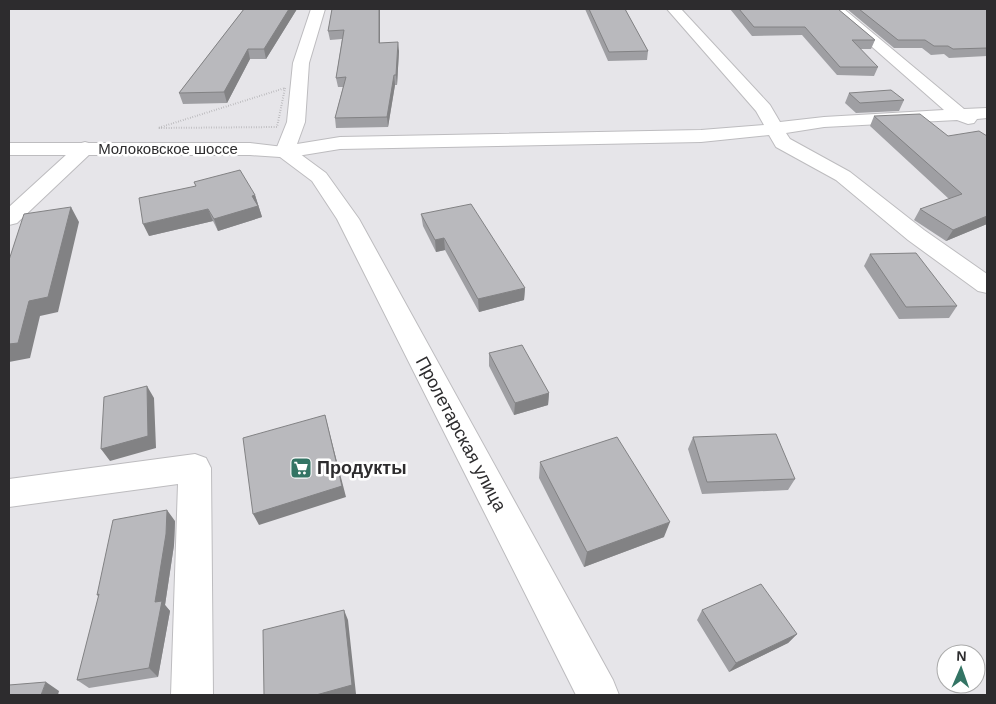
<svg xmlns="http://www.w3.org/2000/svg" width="996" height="704" font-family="Helvetica,sans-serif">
<rect width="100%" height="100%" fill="#e6e5e9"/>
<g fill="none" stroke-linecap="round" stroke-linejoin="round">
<g stroke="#bdbcbf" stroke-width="2">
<path id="minor" d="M311 9H325L309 63 305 122 297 144 340 137 701 130 764 125 756 111 667 9H681L770 105 780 122 824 117 944 110 829 9H844L964 109 987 108V118L977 119 974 123 968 124 957 120 824 127 786 133 790 139 850 172 924 230 987 274V293L978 291 908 240 836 180 776 147 769 135 701 142 340 149 285 158 278 156 275 152 287 122 293 63Z
M85 142 92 144 95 148 92 152 17 223 9 225V207L78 144Z
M195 454 206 458 211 468 213 695H171L178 484 9 507V479Z"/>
</g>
<g stroke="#bdbcbf" stroke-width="2">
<path id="secondary" d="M9 143H250L292 148 326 173 359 219 613 680 619 695H576L337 219 312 181 280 157 250 155H9Z"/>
</g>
<path stroke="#9f9ea1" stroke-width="2" stroke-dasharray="0.5 2" stroke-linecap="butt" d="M285 88 277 127 158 128Z"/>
<use href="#minor" fill="#fff" fill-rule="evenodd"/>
<use href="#secondary" fill="#fff" fill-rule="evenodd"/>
</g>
<path fill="#9f9fa3" d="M244 9H297L266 59H250L227 103 183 104 179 93Z
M332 9H380V43L399 51 397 85H395L388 127 336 128 335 118 343 87H338L336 78 342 39 330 40 328 31Z
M585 9H625L648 51 647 60 608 61Z
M730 9H838L875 40 871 49H860L878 67 874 76 837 75 802 35 752 36Z
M847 9H987V56L949 58 944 54 931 55 922 48H894Z
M849 93 904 100 899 111 856 113 845 103Z
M874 116 948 136 987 224 946 241 914 220 920 209 949 199 870 126Z
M194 182 255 195 262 217 218 231 213 221 149 236 196 186Z
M421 214 525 288 524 300 479 312 445 250 436 252 423 226Z
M870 254 957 306 949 318 899 319 864 266Z
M489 353 549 393 548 405 514 415 489 366Z
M693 437 795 479 788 490 702 494 688 449Z
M540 462 664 537 584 567 539 478Z
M175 521 174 545 165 605 170 611 158 677 89 688 77 680 99 597 97 595Z
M702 610 797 634 788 643 729 672 697 620Z"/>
<path fill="#828284" d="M289 9H297L266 59 264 49Z
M379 9H380V51L379 43Z
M398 42 399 51 397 85 396 75Z
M248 49 250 59 227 103 224 92Z
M394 75 395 85 388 127 387 117Z
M255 195 262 217 218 231 214 219 252 196Z
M71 207 79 222 58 312 40 316 30 358 9 362V344Z
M208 209 213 221 149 236 143 224Z
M987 216V224L946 241 953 230Z
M444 238 445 250 436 252 435 240Z
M525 288 524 300 479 312 478 299Z
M147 386 154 398 156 448 110 461 101 449Z
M549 393 548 405 514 415 515 403Z
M325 415 346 497 259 525 253 514Z
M167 510 175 521 174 545 165 605 170 611 158 677 149 668 155 602Z
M670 522 664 537 584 567 587 552Z
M344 610 348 620 356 694 350 695H316Z
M797 634 788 643 729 672 736 663Z
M46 682 59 691 58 695H41Z"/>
<path fill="#b9b9bd" stroke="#828284" d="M244 9H289L264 49H248L224 92 179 93Z
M332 9H379V43L398 42 396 75H394L387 117 335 118 346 77 336 78 344 30 328 31Z
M589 9H625L648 51 609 52Z
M739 9H838L875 40H852L878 67H840L805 27H754Z
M859 9H987V48L953 49 948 46H934L925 40H898Z
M891 90 904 100 860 103 849 93Z
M920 114 948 136 979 131 987 136V216L953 230 920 209 962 194 874 116Z
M240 170 255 195 252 196 258 206 214 219 208 209 143 224 139 198 196 186 194 182Z
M471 204 525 288 478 299 444 238 435 240 421 214Z
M71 207 48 297 29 301 18 343 9 344V260L24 214Z
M916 253 957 306 906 307 870 254Z
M522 345 549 393 515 403 489 353Z
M147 386 148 436 101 449 104 397Z
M325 415 342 486 253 514 243 438Z
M776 434 795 479 707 482 693 437Z
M617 437 670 522 587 552 540 462Z
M167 510 166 534 155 602 162 601 149 668 77 680 99 594 97 595 113 520Z
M761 584 797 634 736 663 702 610Z
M344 610 352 685 316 695H264L263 630Z
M46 682 41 695H9V685Z"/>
<defs>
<g id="supermarket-square" transform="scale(1.125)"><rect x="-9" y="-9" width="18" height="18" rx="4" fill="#337464" stroke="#fff"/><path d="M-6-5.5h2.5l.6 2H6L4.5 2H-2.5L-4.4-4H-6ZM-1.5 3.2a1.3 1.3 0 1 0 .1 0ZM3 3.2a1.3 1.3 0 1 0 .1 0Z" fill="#fff"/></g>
</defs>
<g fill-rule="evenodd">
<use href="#supermarket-square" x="301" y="468"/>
</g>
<g text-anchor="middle" stroke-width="5" stroke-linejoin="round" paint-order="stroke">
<g font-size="15" fill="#2d2c2e" stroke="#fff">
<text x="168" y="154">Молоковское шоссе</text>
</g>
<g font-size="18" fill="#2d2c2e" stroke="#fff">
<text transform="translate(461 434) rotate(62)" y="6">Пролетарская улица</text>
</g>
<g font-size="18" font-weight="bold" fill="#2d2c2e" stroke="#fff" text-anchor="start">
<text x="317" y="474">Продукты</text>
</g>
</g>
<rect width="996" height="704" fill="none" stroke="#2d2c2e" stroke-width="20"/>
<g transform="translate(961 669) rotate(2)"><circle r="24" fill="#ffffff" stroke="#ababab"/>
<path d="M0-4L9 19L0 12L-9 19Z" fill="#337464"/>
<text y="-8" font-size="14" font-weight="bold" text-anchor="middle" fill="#2d2c2e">N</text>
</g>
</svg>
